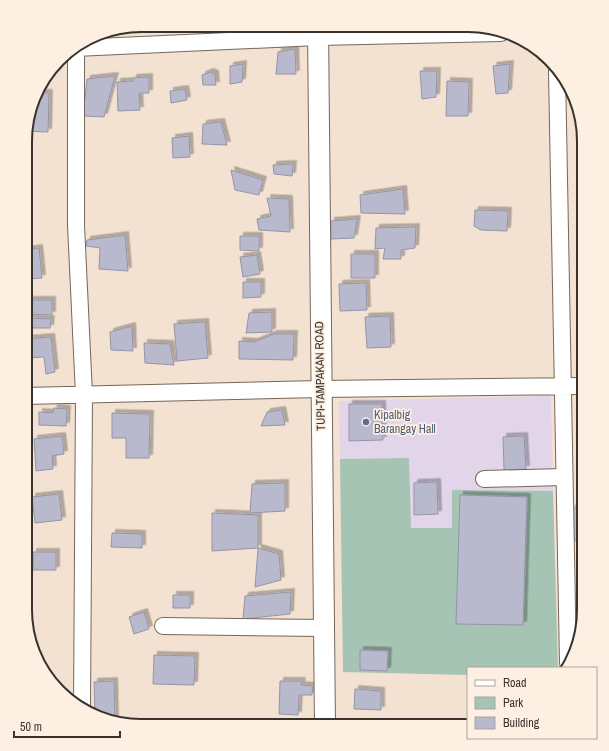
<svg xmlns="http://www.w3.org/2000/svg" width="609" height="751" font-family="'Archivo Narrow',sans-serif">
<defs>
<filter id="shadow"><feDropShadow dx="3.5" dy="-3.5" stdDeviation="0" flood-color="#0004"/></filter>
</defs>
<rect width="100%" height="100%" fill="#f3e1d1"/>
<path fill="#e2d5e9" d="M551 396 553 491 453 490 452 528H411L409 458 340 459 339 401Z"/>
<path fill="#a5c4b3" d="M409 458 411 528H452V490L553 491 558 668H468V675L343 672 340 459Z"/>
<path fill="#b9b9cd" stroke="#9594a8" filter="url(#shadow)" d="M203 25H217V31H202Z
M295 49 296 74H276L278 52Z
M243 64 242 82 230 84V66Z
M510 64 508 93 496 94 493 66Z
M420 71H437L436 97 422 99Z
M210 72 215 74 216 85H203L202 75Z
M115 76 104 117 83 116 87 79Z
M149 77V93H139L140 110 118 111 117 82 133 81V78Z
M447 81 469 82 468 116H446Z
M185 89 187 100 171 103 170 91Z
M37 93H49L48 132 26 131V126Z
M221 122 227 145 202 144 203 124Z
M189 136 190 157 173 158 172 138Z
M293 164 292 176 274 174 273 165Z
M231 170 263 180 259 195 235 190Z
M403 189 405 214 361 213 360 195Z
M267 198 289 199 290 232 259 230 257 219 271 216Z
M475 210 508 211 507 231 481 230 474 226Z
M357 219 354 238 331 239V221Z
M416 227 415 248 401 250V259H383L385 248 375 249 376 228Z
M125 235 128 271 99 269 100 248 86 246 87 240Z
M240 236H259V251L240 250Z
M39 248 42 278 26 279V250Z
M351 254H375V278H351Z
M257 255 260 274 243 277 240 257Z
M243 282H261V297L243 298Z
M366 283 367 310 340 311 339 284Z
M28 300H52V315L28 314Z
M272 312V332L246 333 249 313Z
M390 316 391 347 367 348 365 317Z
M26 318 51 319 50 328H26Z
M205 322 208 358 177 361 174 324Z
M132 326 133 351 111 350 110 332Z
M274 334H294L293 360 239 359V341L254 342Z
M51 337 55 372 46 374 44 357 26 358V339Z
M144 343 170 344 174 365 145 363Z
M349 404H382L383 440 349 441Z
M54 408 67 409 66 426 39 425V412L53 413Z
M282 410 285 425 261 426 267 412Z
M112 413 150 414 149 458H126V438H112Z
M62 436 64 454 52 456 53 469 36 471 34 439Z
M524 436 526 469 504 470 503 437Z
M437 482 438 514 414 515V483Z
M285 483V511L250 513 252 484Z
M59 494 62 520 35 523 32 497Z
M460 495 527 497 523 625 456 624Z
M572 508H584V540L573 541Z
M212 513 258 515V548L212 551Z
M112 533 142 534V548L111 547Z
M258 548 279 554 281 580 255 587Z
M33 552H56V570H33Z
M579 567H584V599L581 589Z
M291 592 290 614 243 619 245 596Z
M173 595H190V608H173Z
M144 612 149 629 134 634 129 617Z
M360 650 388 651 387 671 360 670Z
M154 655 195 656 194 685 153 684Z
M114 681 115 720 95 713 94 682Z
M280 681H302L301 685 313 686 312 695H299L298 715 279 714Z
M355 689 381 691V710L354 709Z"/>
<g fill="none" stroke-linecap="round" stroke-linejoin="round">
<g stroke="#77675a" stroke-width="18">
<path id="minor" d="M76 47V225L84 395 82 708
M75 48 318 37 501 33
M557 71 568 663
M25 396 320 389 584 386
M484 479 564 477
M163 626 324 628"/>
</g>
<g stroke="#77675a" stroke-width="22">
<path id="major" d="M318 26 325 726"/>
</g>
<use href="#minor" stroke="#fff" stroke-width="16"/>
<use href="#major" stroke="#fff" stroke-width="20"/>
</g>
<circle fill="#5c6f8a" stroke="#fdefe2" stroke-width="1.5" cx="366" cy="422" r="4"/>
<g text-anchor="middle" stroke-width="3.5" stroke-linejoin="round" paint-order="stroke">
<g font-size="12" fill="#39322c" stroke="#fdefe2">
<text transform="translate(320 376) rotate(-91)" y="4">TUPI-TAMPAKAN ROAD</text>
</g>
<g font-size="12" fill="#4e5e75" stroke="#fdefe2" text-anchor="start">
<text x="374" y="419">Kipalbig<tspan x="374" dy="14">Barangay Hall</tspan></text>
</g>
</g>
<path d="M0 0H609V751H0ZM141 32H468A109 109 0 0 1 577 141V610A109 109 0 0 1 468 719H141A109 109 0 0 1 32 610V141A109 109 0 0 1 141 32Z" fill="#fdefe2" fill-rule="evenodd"/>
<path fill="none" stroke="#39322c" stroke-width="2" d="M141 32H468A109 109 0 0 1 577 141V610A109 109 0 0 1 468 719H141A109 109 0 0 1 32 610V141A109 109 0 0 1 141 32Z"/>
<rect x="467" y="667" width="130" height="72" fill="#fdefe2" stroke="#afa399"/>
<rect x="475" y="680" width="20" height="6" fill="#ffffff" stroke="#afa399"/>
<text x="503" y="687" font-size="12" fill="#39322c">Road</text>
<rect x="475" y="697" width="20" height="12" fill="#a5c4b3" stroke="#afa399"/>
<text x="503" y="707" font-size="12" fill="#39322c">Park</text>
<rect x="475" y="717" width="20" height="12" fill="#b9b9cd" stroke="#afa399"/>
<text x="503" y="727" font-size="12" fill="#39322c">Building</text>
<path d="M14 731v6h106v-6" fill="none" stroke="#39322c" stroke-width="2"/>
<text x="20" y="731" font-size="12" fill="#39322c" stroke="#fdefe2" stroke-width="3" paint-order="stroke">50 m</text>
</svg>
